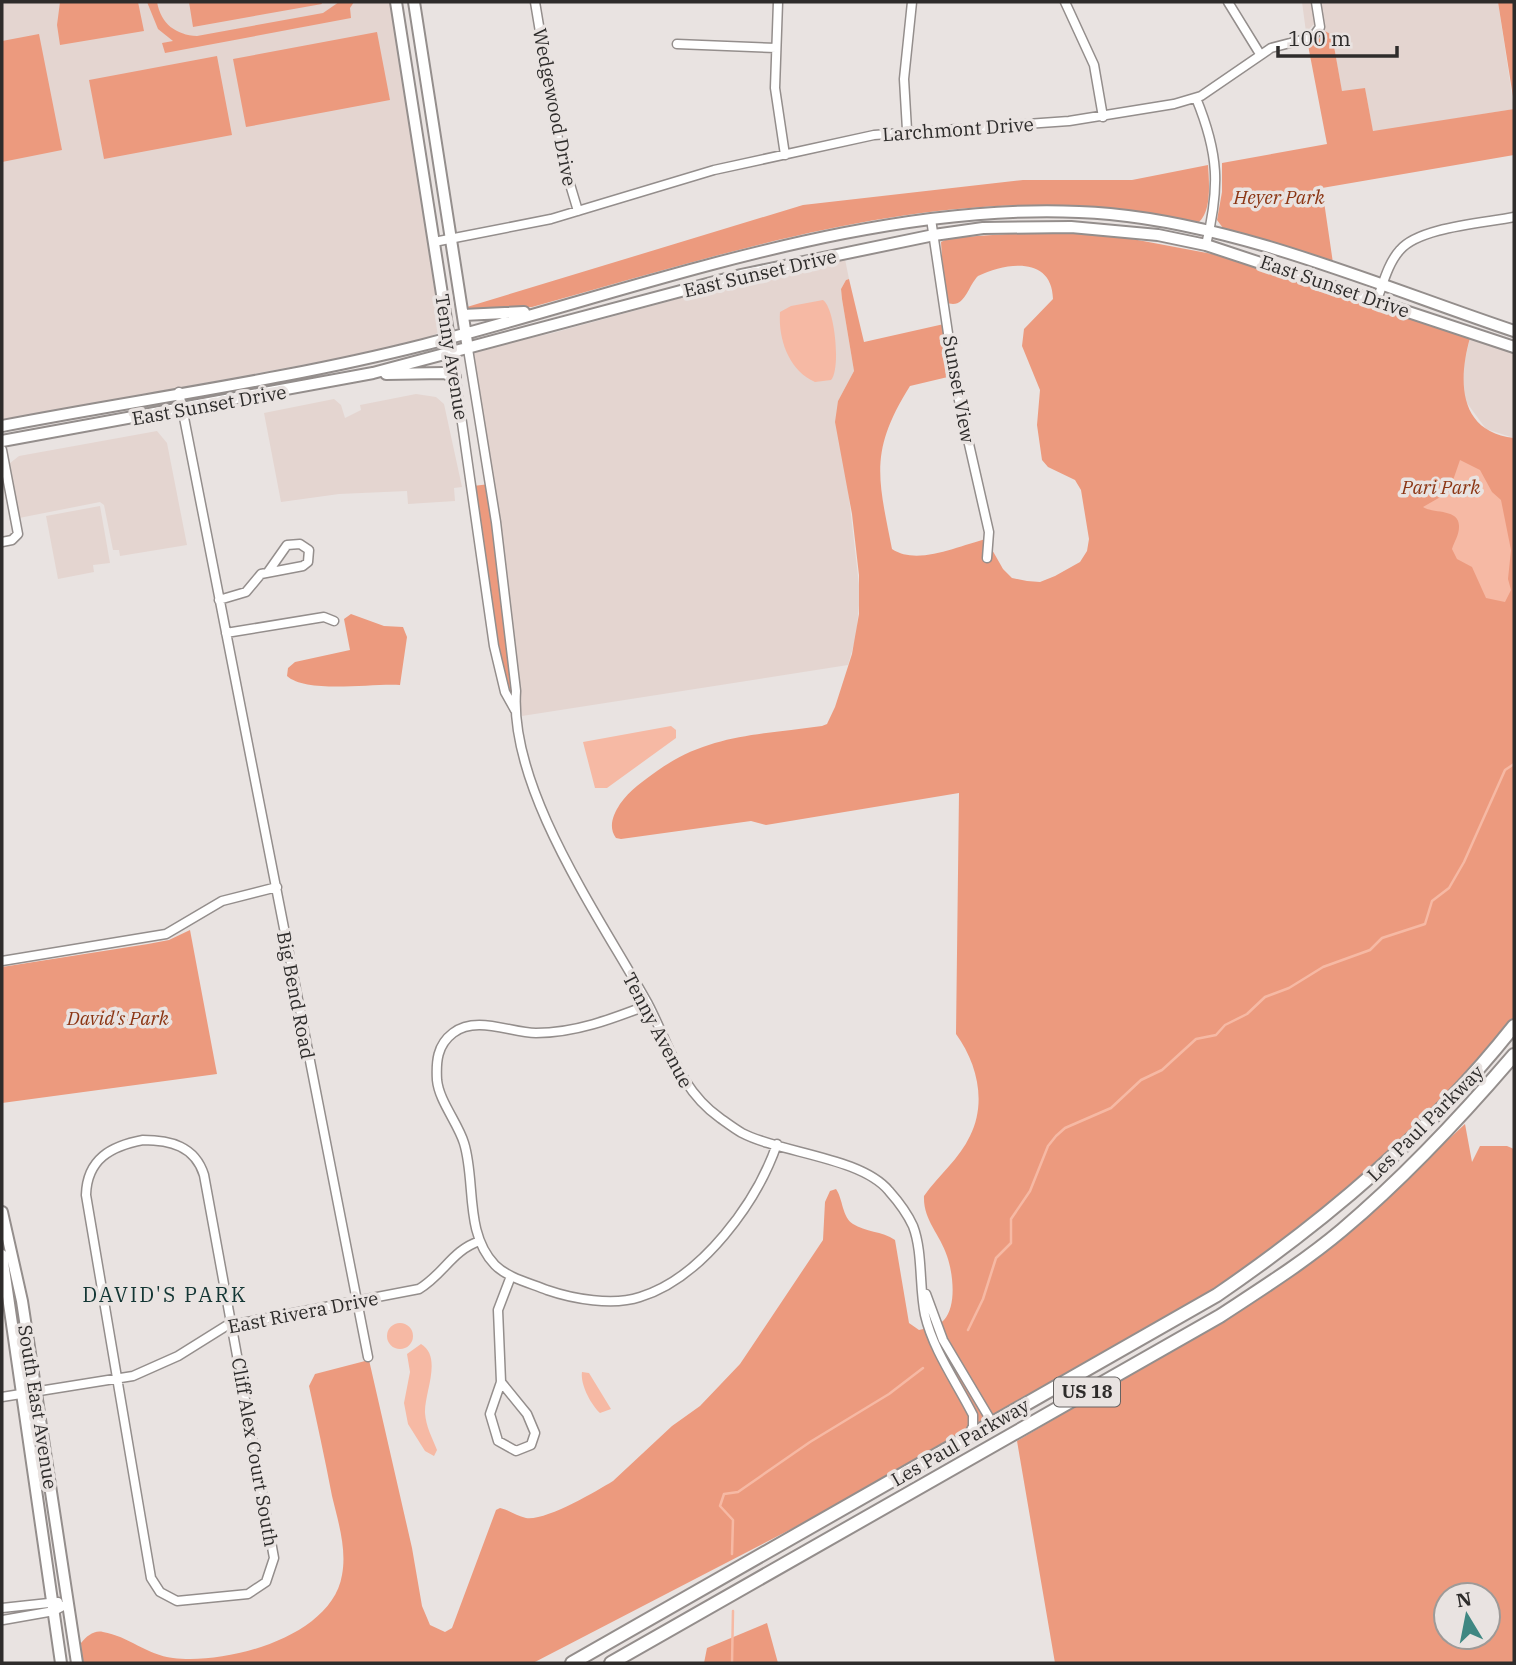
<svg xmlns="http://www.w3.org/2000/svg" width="1516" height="1665" font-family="'IBM Plex Serif',serif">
<rect width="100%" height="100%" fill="#e9e3e1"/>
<path fill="#e4d5d0" d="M2 2H390L441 331 430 337 351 356 2 420Z
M1302 2H1498L1514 109 1373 132 1365 89 1342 92 1332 35 1313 25 1306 32Z
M845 259 849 279 846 280 841 289 842 299 854 371 838 401 860 594 856 637 848 665 522 716 468 351 549 334 692 295Z
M1470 338 1514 353V438L1486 429 1464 399 1462 372Z
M416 394 436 397 444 404 462 487 454 488 455 501 408 504 407 491 339 494 281 502 264 413 334 399 341 405 345 418 361 410 360 405Z
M157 431 167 443 187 545 120 556 119 550H113L104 505 100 502 19 518 10 463 19 456Z
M100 506 110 563 93 565 94 572 58 579 46 516Z"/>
<path fill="#ec9a7e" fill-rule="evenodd" d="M60 2H138L144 31 60 45 57 25Z
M147 2H157C161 24 176 35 197 36L323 13 339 2H354L350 8 351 18 165 53 162 43 173 41 158 29Z
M189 2H321L322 4 193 27Z
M1498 2H1514V103Z
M1325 31 1332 35 1342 91 1365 88 1373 131 1514 109V155L1322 188 1333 263 1223 228 1217 220 1222 192V163L1327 144 1308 45 1319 39Z
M377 32 390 100 246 127 233 59Z
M39 34 62 150 2 162V41Z
M217 56 232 135 104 159 89 80Z
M1208 165C1209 181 1212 210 1199 222 1144 216 1091 205 1035 205 864 206 695 262 532 307L469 310 467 307 803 205 1023 180H1132Z
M1034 232 1111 235 1223 256 1470 338C1458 380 1458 432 1514 438V1023L1487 1058 1364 1182 1211 1295 938 1453 533 1663H82L81 1643C87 1636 94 1630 103 1632 128 1636 147 1655 173 1658 226 1665 332 1637 342 1575 347 1549 338 1521 332 1496 325 1459 317 1423 309 1386L315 1374 369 1360 412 1548 422 1606 430 1625 445 1632 452 1628 496 1510 500 1508C509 1510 516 1516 526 1518 546 1521 595 1492 613 1481L672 1426 700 1406 740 1364 823 1240 825 1202 830 1191 836 1189C843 1199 842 1217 853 1224 865 1232 882 1231 895 1240L909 1323 919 1330C927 1328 938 1327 944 1320 957 1306 953 1273 947 1256 940 1234 923 1220 924 1196 938 1176 960 1158 970 1136 987 1102 977 1063 956 1034L959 793 766 825 751 821 621 839 616 838C608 827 613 815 620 804 630 790 643 781 657 771 709 734 760 735 822 726L827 724 835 707 852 654 859 614V575L852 514 835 422 838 401 854 371 842 299 841 289 846 280 849 279 864 342 944 324 952 376 910 386C869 451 878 478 892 549 917 566 958 546 986 539L1003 569 1012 578 1027 581 1040 582 1055 576 1080 562 1087 551 1089 539 1081 490 1075 480 1048 467 1042 460 1037 425 1040 390 1022 346 1024 329 1053 299C1052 256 1007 262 978 276 967 287 965 311 945 302L941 242 949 238Z
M490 484 515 710 505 692 473 486Z
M351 614 384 626 403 627 407 637 400 685C372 683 307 694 287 676L288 668 295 662 350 650 344 619Z
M190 930 217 1074 2 1103V967L148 944 169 940Z
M1465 1124 1472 1162 1480 1146H1507L1514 1149V1663H1055L1017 1441 1241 1309 1365 1217ZM1446 1595H1488V1637H1446Z
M767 1623 778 1663H704L707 1648Z"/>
<path fill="#f6b9a4" d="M823 300C835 308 841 369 831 380L815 382C789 371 778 339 780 312L791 306Z
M1460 460 1480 470 1492 492 1501 500 1511 550 1508 579 1511 590 1505 602 1486 598 1472 567 1457 559 1452 549C1454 542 1459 535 1459 527 1460 508 1433 514 1423 507L1449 492Z
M671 726 676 730V738L607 788H595L583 742Z
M387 1336a13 13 0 1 1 26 0a13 13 0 1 1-26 0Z
M421 1344C443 1357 424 1393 425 1413 426 1427 432 1437 437 1450L434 1456 425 1451 408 1424 404 1403 410 1372 407 1354Z
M582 1372 589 1373 611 1409 600 1413C591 1405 580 1384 582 1372Z"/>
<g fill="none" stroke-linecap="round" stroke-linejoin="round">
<path stroke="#f6b9a4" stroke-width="2.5" d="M968 1330 983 1299 996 1258 1011 1243V1219L1030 1191 1048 1146 1056 1136 1065 1128 1111 1108 1141 1080 1162 1070 1196 1039 1216 1035 1225 1025 1247 1014 1265 997 1289 988 1323 967 1370 950 1382 938 1425 924 1432 901 1449 888 1464 862 1505 770 1514 764
M732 1554 733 1520 720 1506 724 1494 738 1492 810 1442 889 1394 923 1368
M732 1663 733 1611"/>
<g stroke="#948e8c" stroke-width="11">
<path id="street" d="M535 2 560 151 578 211
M778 2 775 88 785 155
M1065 2 1094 65 1103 117
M1228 2 1260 54
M677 44 776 48
M1196 98C1219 154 1220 187 1206 245
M907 130 904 79 912 2
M931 219 956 387 989 532 987 558
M434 242 551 219 714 170 874 135 1069 121 1174 104 1201 96 1271 48 1313 37 1320 27 1316 2
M1377 300C1383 284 1388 263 1400 250 1419 227 1485 223 1514 217
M468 349 496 522 516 691C509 790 601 919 648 1004 670 1046 679 1089 720 1118 727 1123 735 1129 742 1133 780 1153 861 1157 889 1191 897 1200 908 1215 913 1226 923 1252 919 1287 925 1315 933 1350 957 1383 973 1415V1426L968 1436
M452 353 494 646 505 692 515 710
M179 392 368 1357
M2 450 18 534 12 540 2 542
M219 600 246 592 261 574 303 566 308 562 309 550 300 544 287 545 268 572
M226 633 324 617 334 621
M2 961 166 934 222 901 277 887
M648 1005C612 1019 575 1033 536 1033 511 1033 476 1015 453 1033 437 1045 436 1062 437 1080 439 1101 458 1123 464 1143 476 1181 464 1233 495 1265 508 1278 530 1283 547 1290 573 1299 613 1306 640 1297 702 1278 757 1202 777 1144
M143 1140C170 1140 195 1146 204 1175L274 1558 266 1582 248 1594 177 1601 160 1592 151 1578 86 1195C87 1159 111 1146 143 1140Z
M926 1294 943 1340 993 1424
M501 1382 527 1414 535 1433 531 1445 516 1451 498 1441 490 1414 501 1382 498 1310 511 1276
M2 1397 133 1376 178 1356 226 1326 419 1289C444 1274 452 1250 480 1241
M2 1608 58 1602
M3 1620 54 1611 67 1604"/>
</g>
<g stroke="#948e8c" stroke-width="14">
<path id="secondary" d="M396 2 450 345
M414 2 468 349
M463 315 524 312
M386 374 444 373 455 377
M2 426C142 399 285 380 423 345 638 290 887 193 1110 214 1246 227 1385 288 1514 331
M2 441 373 373 741 275 934 235 983 228 1071 227 1158 235 1206 245 1514 347
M2 1212 22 1301 77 1663
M2 1255 61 1663"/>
</g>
<g stroke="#948e8c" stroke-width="16">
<path id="primary" d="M572 1663 1217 1295C1329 1218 1429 1133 1514 1026
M611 1663 1220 1316C1261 1289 1304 1262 1342 1230 1405 1177 1461 1117 1514 1055"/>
</g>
<use href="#street" stroke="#fff" stroke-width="8"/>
<use href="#secondary" stroke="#fff" stroke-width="10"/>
<use href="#primary" stroke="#fff" stroke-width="12"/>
</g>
<g text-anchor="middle" stroke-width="7" stroke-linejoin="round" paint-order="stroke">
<rect fill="#e9e3e1" stroke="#666362" stroke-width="2" x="1054" y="1377.5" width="66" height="29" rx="5"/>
<g font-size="18" font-weight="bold" fill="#2e2c2b">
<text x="1087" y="1398">US 18</text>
</g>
<g font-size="19" fill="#2e2c2b" stroke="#e9e3e1">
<text transform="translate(555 107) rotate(79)" y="7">Wedgewood Drive</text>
<text transform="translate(958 129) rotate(-4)" y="7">Larchmont Drive</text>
<text transform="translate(760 273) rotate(-13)" y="7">East Sunset Drive</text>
<text transform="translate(1335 286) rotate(19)" y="7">East Sunset Drive</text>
<text transform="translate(452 357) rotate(81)" y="7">Tenny Avenue</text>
<text transform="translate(959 389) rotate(80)" y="7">Sunset View</text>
<text transform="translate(209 405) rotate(-10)" y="7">East Sunset Drive</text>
<text transform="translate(296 995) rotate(79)" y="7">Big Bend Road</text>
<text transform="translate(658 1030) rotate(62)" y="7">Tenny Avenue</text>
<text transform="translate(1425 1123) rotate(-45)" y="7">Les Paul Parkway</text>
<text transform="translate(303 1312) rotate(-11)" y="7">East Rivera Drive</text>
<text transform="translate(38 1407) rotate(81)" y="7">South East Avenue</text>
<text transform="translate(960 1442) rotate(-30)" y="7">Les Paul Parkway</text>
<text transform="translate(255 1452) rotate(80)" y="7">Cliff Alex Court South</text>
</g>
<g font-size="19" font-style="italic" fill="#8b3513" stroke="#e9e3e1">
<text x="1279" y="204">Heyer Park</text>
<text x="1441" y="494">Pari Park</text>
<text x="118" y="1025">David's Park</text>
</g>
<g font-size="21" letter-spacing="2" fill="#133634" stroke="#e9e3e1">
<text x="165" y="1302">DAVID'S PARK</text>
</g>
</g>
<rect width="1516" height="1665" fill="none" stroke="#2e2c2b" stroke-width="7"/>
<g transform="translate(1467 1616) rotate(350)"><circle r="33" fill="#e9e3e1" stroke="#9e9a98" stroke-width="2"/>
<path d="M0-5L12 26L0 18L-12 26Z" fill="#3f8782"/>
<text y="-10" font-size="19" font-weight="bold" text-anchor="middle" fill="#2e2c2b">N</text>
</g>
<path d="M1278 46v10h119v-10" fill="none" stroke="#2e2c2b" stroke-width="3.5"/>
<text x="1288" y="46" font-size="21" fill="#2e2c2b" stroke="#e9e3e1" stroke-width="5" paint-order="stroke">100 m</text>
</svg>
